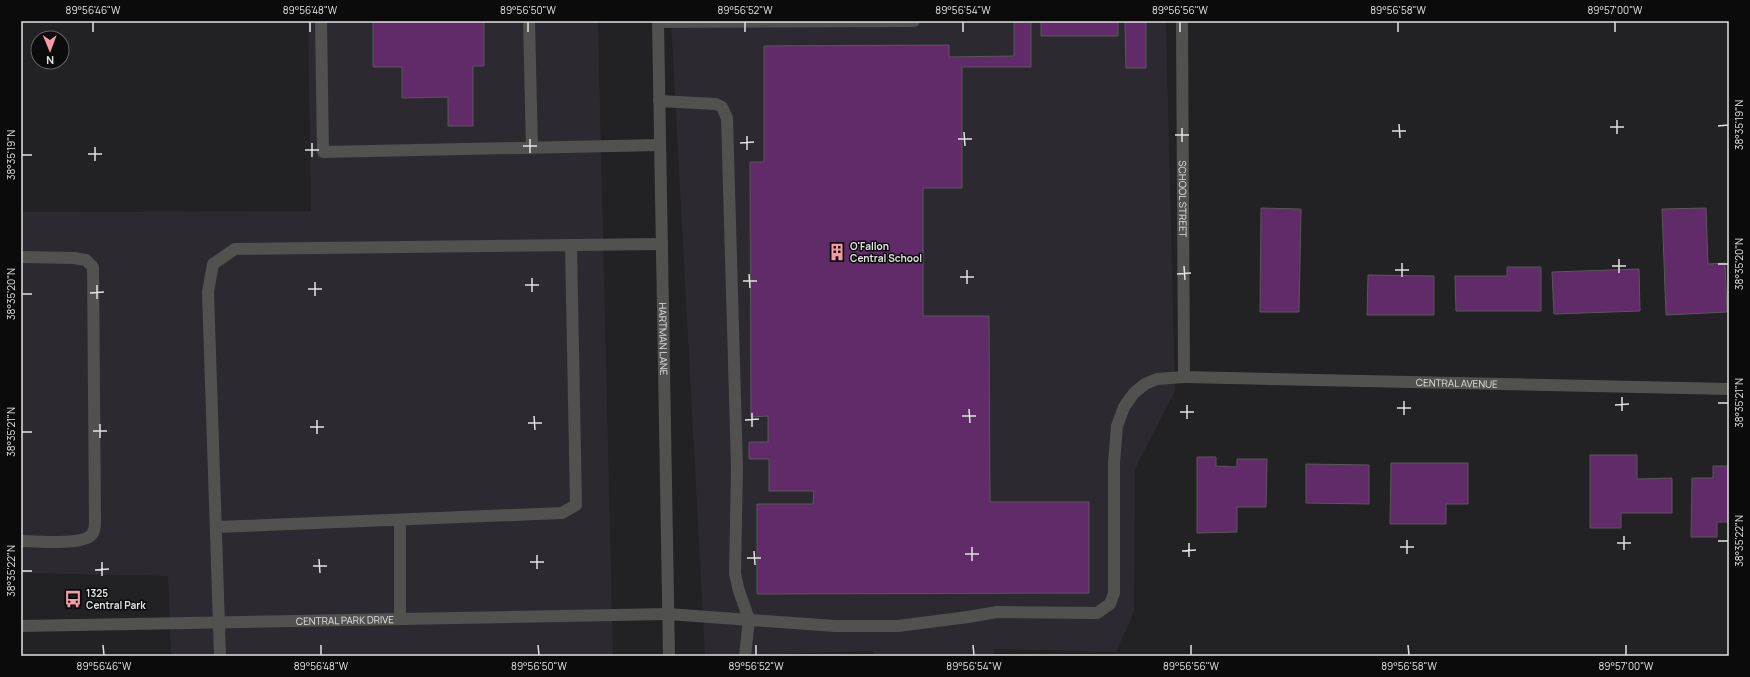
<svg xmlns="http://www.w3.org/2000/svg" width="1750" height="677" font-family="Manrope,sans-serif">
<rect width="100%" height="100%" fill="#222123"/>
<path fill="#2d2930" d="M308 21H598L613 656H171L168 576 21 573V212L311 211Z
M671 21H1166L1175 391 1135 469 1134 612 1116 652 994 649V656H874L873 651 705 656Z"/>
<path fill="#612a69" stroke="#5a585a" d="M373 21H484V66H473V126H448V97L402 98V67H373Z
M1014 21H1031V67H962V188H923V316H989L990 502H1089V593L757 594V504H813L814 491H769V459H749V442H768V416L751 417 750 162H764V46L949 45V57L1014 56Z
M1041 21H1118V36H1041Z
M1125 21H1146V68H1126Z
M1261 208 1301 209 1299 312H1260Z
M1706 208 1708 264 1725 263 1727 312 1666 315 1662 209Z
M1507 267H1541V311H1456L1455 276H1507Z
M1639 269 1640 311 1554 314 1552 272Z
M1368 275 1434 276V315H1367Z
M1590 455H1637V479L1672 478V513H1621V528H1590Z
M1197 457H1216V466L1237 467V459H1267L1266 507H1237V532L1197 533Z
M1391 463H1468V504H1446V524H1390Z
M1306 464 1369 465V504L1306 503Z
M1713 466H1729V522H1717V537H1691L1692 478H1713Z"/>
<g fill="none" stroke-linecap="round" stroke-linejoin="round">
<path stroke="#51514f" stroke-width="12" d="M321 21 323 152 660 145
M529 21 532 148
M658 22 914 21
M659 101 716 104 722 107 727 118 737 468 735 574 739 591 749 619 745 656
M21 257 74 258 86 260 93 267 95 520C95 527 95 533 89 537 75 545 38 541 21 541
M400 520V618
M216 527 562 513 576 505 571 245
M668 614 835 626H898L968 617 997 612 1097 613 1110 604 1114 593V463L1117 426 1124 407 1134 393 1145 384 1157 379 1184 377
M220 656 208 292 213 264 235 249 662 244"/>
<path stroke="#51514f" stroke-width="12" id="s1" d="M1182 21 1184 377 1729 389"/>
<g stroke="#51514f" stroke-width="12">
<path id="s2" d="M658 21 669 656"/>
<path id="s3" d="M21 626 668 614"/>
</g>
</g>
<path fill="none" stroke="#e2e2e3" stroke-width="1.5" d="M93 22V32M310 22V32M528 22V32M745 22V32M963 22V32M1180 22V32M1398 22V32M1615 22V32M1617 120V134M1399 124 1400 138M1718 126 1728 125M1610 127H1624M1182 128V142M1392 131H1406M964 132 965 146M1175 135H1189M747 136V150M530 139V153M958 139H972M312 143V157M740 143 754 142M523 146H537M95 147V161M305 150H319M88 154H102M22 155H32M1619 259V273M1402 263V277M1718 264H1728M1184 266 1185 280M1612 266H1626M967 270V284M1395 270H1409M749 274 750 288M1177 274 1191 273M960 277H974M532 278V292M743 281H757M315 282V296M97 285V299M525 285H539M308 289H322M90 293 104 292M22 294H32M1622 397V411M1404 401V415M1718 403H1728M1187 405V419M1615 405 1629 404M1397 408H1411M969 409 970 423M1180 412H1194M752 413V427M534 416 535 430M962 416H976M317 420V434M745 420 759 419M528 423H542M100 424V438M310 427H324M93 431H107M22 432H32M1624 536V550M1407 540V554M1718 541H1728M1189 543V557M1617 543H1631M972 547V561M1400 547H1414M754 551 755 565M1182 551 1196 550M965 554H979M537 555V569M747 558H761M319 559 320 573M102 562V576M530 562H544M313 566H327M95 570 109 569M22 571H32M103 645 104 655M321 645V655M538 645 539 655M756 645V655M973 645 974 655M1191 645V655M1408 645 1409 655M1626 645V655"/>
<defs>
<g id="building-bare" transform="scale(1.38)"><path d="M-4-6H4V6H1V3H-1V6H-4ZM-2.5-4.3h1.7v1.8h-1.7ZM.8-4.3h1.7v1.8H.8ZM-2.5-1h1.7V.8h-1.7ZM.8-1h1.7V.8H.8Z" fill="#f49aa5" stroke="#0b0b0c" stroke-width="2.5" paint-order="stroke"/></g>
<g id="bus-bare" transform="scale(1.38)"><path d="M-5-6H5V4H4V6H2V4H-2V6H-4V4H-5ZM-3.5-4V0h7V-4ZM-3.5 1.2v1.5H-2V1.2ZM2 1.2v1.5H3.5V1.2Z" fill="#f49aa5" stroke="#0b0b0c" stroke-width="2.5" paint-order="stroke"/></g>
</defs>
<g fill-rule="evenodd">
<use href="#building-bare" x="837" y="252"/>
<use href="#bus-bare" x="73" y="599"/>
</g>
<g text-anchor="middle" stroke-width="3" stroke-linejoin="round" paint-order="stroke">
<g font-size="10" fill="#e2e2e3" stroke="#0b0b0c">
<text dy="4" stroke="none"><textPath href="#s1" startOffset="178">SCHOOL STREET</textPath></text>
<text dy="4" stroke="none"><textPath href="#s2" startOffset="318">HARTMAN LANE</textPath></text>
<text dy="4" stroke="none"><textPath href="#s1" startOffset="629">CENTRAL AVENUE</textPath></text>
<text dy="4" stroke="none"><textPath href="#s3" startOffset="324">CENTRAL PARK DRIVE</textPath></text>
</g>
<g font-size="10" font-weight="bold" fill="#e2e2e3" stroke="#0b0b0c" text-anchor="start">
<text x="850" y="250">O'Fallon<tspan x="850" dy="12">Central School</tspan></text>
<text x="86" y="597">1325<tspan x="86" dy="12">Central Park</tspan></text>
</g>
</g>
<rect width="1750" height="677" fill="none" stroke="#0b0b0c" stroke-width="44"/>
<g transform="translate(50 50) rotate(179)"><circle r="19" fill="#0b0b0c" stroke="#616162"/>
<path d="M0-3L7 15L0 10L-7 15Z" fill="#f49aa5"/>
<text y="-6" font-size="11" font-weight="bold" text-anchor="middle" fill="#e2e2e3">N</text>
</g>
<rect x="22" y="22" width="1706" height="633" fill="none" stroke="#e2e2e3" stroke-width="1.5"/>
<g font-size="10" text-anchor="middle" fill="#e2e2e3">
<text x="93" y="14">89°56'46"W</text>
<text x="310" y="14">89°56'48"W</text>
<text x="528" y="14">89°56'50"W</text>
<text x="745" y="14">89°56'52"W</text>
<text x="963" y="14">89°56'54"W</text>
<text x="1180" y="14">89°56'56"W</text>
<text x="1398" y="14">89°56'58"W</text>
<text x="1615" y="14">89°57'00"W</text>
<text transform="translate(1739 125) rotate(-90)" y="4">38°35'19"N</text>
<text transform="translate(11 155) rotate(-90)" y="4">38°35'19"N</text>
<text transform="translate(1739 264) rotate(-90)" y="4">38°35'20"N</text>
<text transform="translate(11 294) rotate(-90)" y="4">38°35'20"N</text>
<text transform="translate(1739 403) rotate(-90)" y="4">38°35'21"N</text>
<text transform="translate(11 432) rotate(-90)" y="4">38°35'21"N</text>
<text transform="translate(1739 541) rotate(-90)" y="4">38°35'22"N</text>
<text transform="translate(11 571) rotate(-90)" y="4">38°35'22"N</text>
<text x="104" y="670">89°56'46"W</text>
<text x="321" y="670">89°56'48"W</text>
<text x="539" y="670">89°56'50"W</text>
<text x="756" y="670">89°56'52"W</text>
<text x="974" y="670">89°56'54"W</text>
<text x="1191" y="670">89°56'56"W</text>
<text x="1409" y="670">89°56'58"W</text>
<text x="1626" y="670">89°57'00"W</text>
</g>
</svg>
